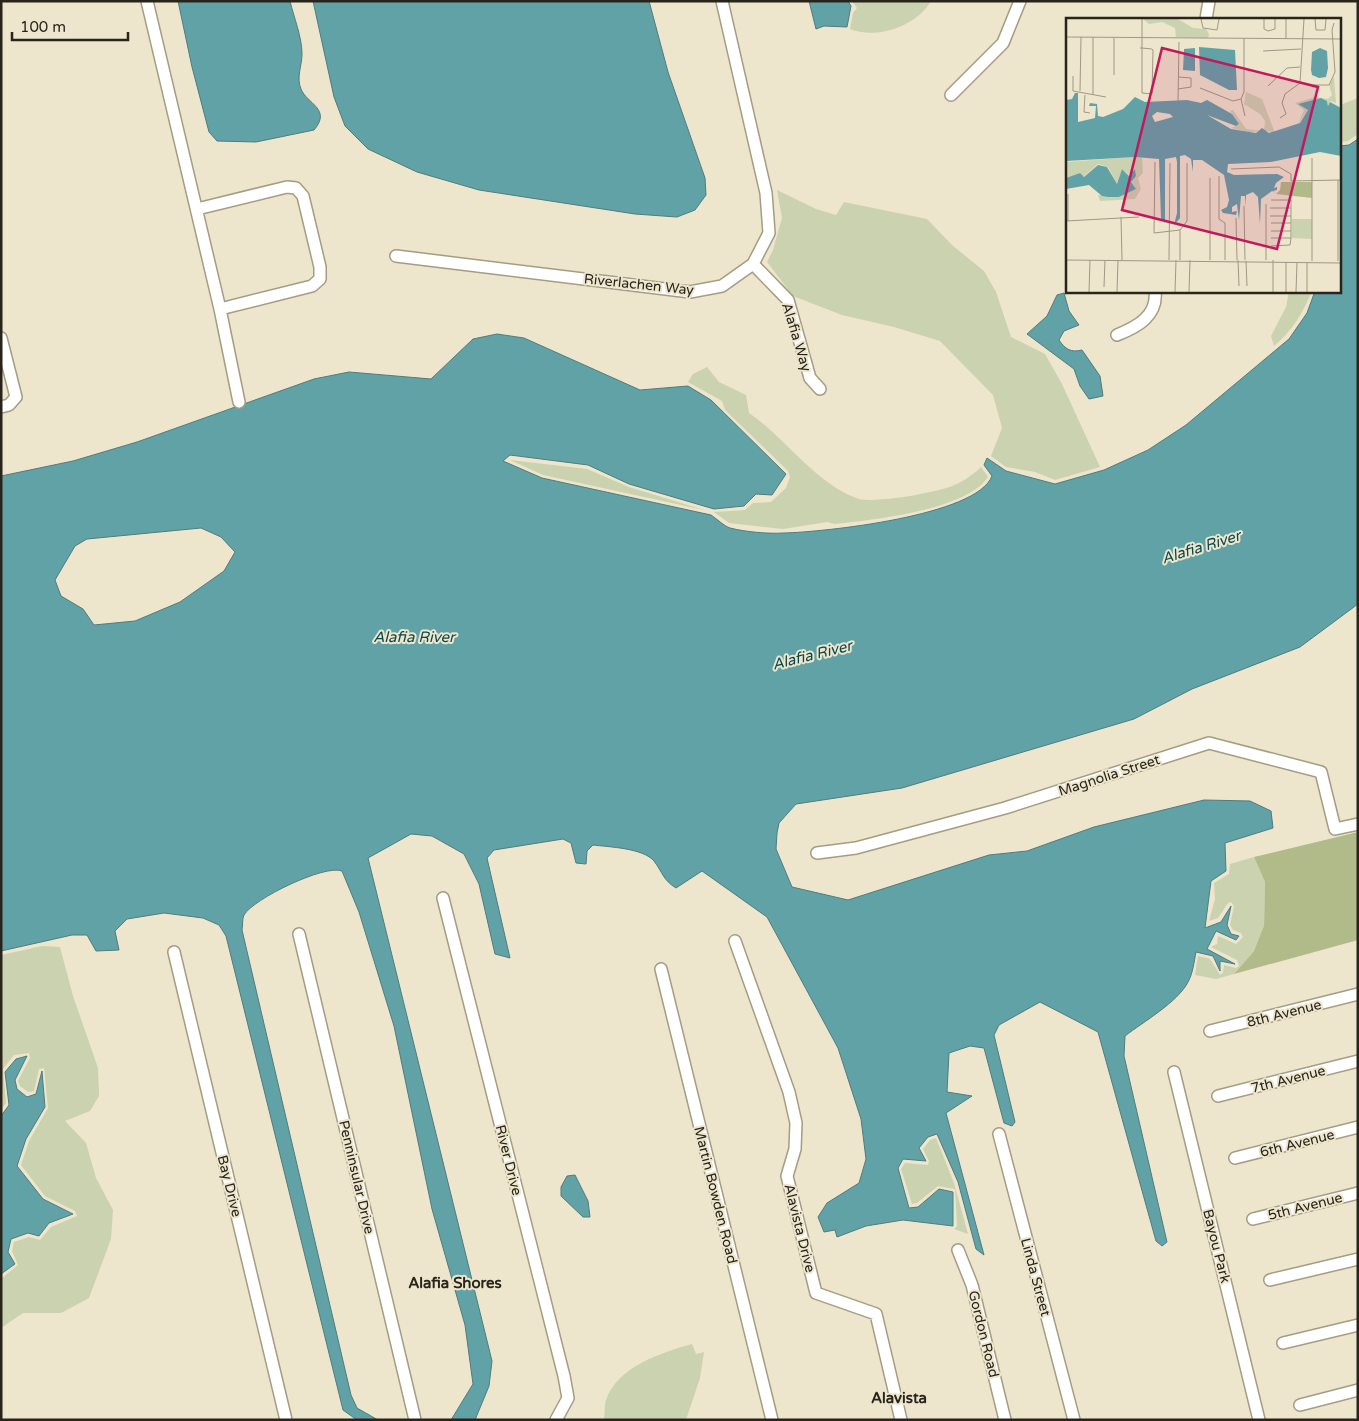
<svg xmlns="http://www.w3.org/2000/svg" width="1359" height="1421" font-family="'Varela Round',sans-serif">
<rect width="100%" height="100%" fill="#ede5cc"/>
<path fill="#cbd2b0" d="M852 1H931C917 26 877 40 850 29L853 13 857 8Z
M1358 98V134L1348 141 1340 142V105Z
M777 190 816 209 836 215 844 202 927 219 952 245 984 271 996 292 1011 337 1045 354 1062 384 1100 467 1055 480 1035 472 1006 467 991 456 1002 428 993 395 940 341 894 327 842 315 793 296 767 262 773 250 782 218Z
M1289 291H1312C1303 313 1292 331 1274 346L1271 336 1286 307Z
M707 367 719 382 746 395 749 413C786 438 815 484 859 499 869 502 908 497 920 494 946 489 961 486 981 467L988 477C967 510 872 520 835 524L827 522 783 529 729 523 714 512 745 510 753 503 771 502 786 488 790 477 788 471 725 410 722 401 688 382 693 374Z
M510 460 587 469 629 487 704 510 543 475Z
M1254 857 1265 882 1264 926 1261 939 1254 951 1234 974 1216 979 1195 975 1198 956 1210 959 1220 975 1223 973 1224 965 1236 968 1239 966 1237 960 1211 947 1217 944 1218 936 1236 944 1243 937 1241 933 1233 930 1230 925 1234 906 1231 902 1228 903 1218 918 1209 921 1215 899 1214 883 1229 874 1230 864Z
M42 946 60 947 73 996 98 1068 99 1096 90 1111 65 1121 86 1143 96 1178 113 1210 111 1239 89 1298 61 1313H23L1 1328V1279L18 1265 12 1251 14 1242 29 1237 40 1240 51 1227 77 1216 75 1211 45 1196 21 1165 29 1141 48 1108 44 1068 39 1069 34 1091 28 1092 20 1086 18 1081 30 1058 29 1053 14 1055 3 1069 6 1103 1 1110V955Z
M936 1138 954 1183 968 1234 954 1229 957 1226 955 1189 938 1186 917 1203 912 1204 901 1169 905 1163 928 1165 929 1161 923 1149 930 1140Z
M692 1344 696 1354 704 1352 700 1378 686 1420H604C605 1414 604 1406 606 1400 618 1366 661 1353 692 1344Z"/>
<path fill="#b1bb8a" d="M1358 832V940L1234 974 1254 951 1264 926 1265 882 1254 857Z"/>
<path fill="#61a2a7" stroke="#507c7d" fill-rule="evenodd" d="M178 1H290C294 18 302 37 302 54 302 66 296 77 301 89 307 104 332 109 314 130L256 142 217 141 209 132 192 67Z
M313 1H649L668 72 705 178 706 195 695 210 677 217 635 214 479 190 417 172 368 149 345 126 334 97Z
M809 1H848L851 6 847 27 824 26 816 29Z
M1358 139V604L1300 647 1192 689 1134 719 902 788 796 804 779 823 777 833 776 849 792 887 848 900 989 855 1027 851 1094 827 1204 800 1250 801 1271 811 1273 828 1225 843 1226 871 1211 881 1205 928 1221 922 1231 906 1227 925 1231 934 1239 936 1236 940 1216 931 1207 949 1235 964 1220 961V971L1213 956 1196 952C1194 962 1193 973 1188 982 1178 1002 1143 1022 1125 1036L1124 1056 1167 1242 1162 1246 1156 1241 1098 1032 1040 1002 999 1025 994 1035 1015 1122 1012 1126 1004 1123 984 1048 970 1046 949 1053 947 1092 972 1096 946 1113 984 1255 976 1249 958 1182 937 1134 928 1137 919 1148 926 1161 903 1159 898 1168 909 1208 918 1207 939 1189 953 1192V1226L903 1220 866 1226 837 1237 835 1230 824 1232 818 1217 827 1203 859 1183 866 1159 861 1119 838 1048 767 917 702 871 676 888C663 880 663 873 654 861 643 848 609 847 593 845L587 851 586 864 576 863 571 843 563 839 494 850 487 858 510 958 495 954 479 884 464 854 432 836 411 834 368 858 492 1361 489 1386 475 1420H451L473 1384 465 1325 432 1209 394 1026 359 912 342 871C325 864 253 899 244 915 242 919 243 925 242 930L351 1395 357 1408 378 1420H357L343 1410 226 936 219 925 203 918 164 913 127 919 115 931 119 950 96 951 87 935H72L1 951V476L73 461 137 442 314 379 349 372 431 379 473 339 497 334 524 338 640 390 688 386 711 400 786 474 772 495 756 494 744 506 714 509 629 484 588 465 510 455 503 461 542 478 711 515C717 519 724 526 730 528 746 532 768 534 784 533 824 532 977 516 992 476L984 465 987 458 1006 471 1055 484 1104 470 1148 450 1186 425 1289 339 1307 313 1315 291H1340V146L1349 145ZM201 528 221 537 235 552 224 571 180 602 135 621 94 625 83 609 61 596 55 580 75 546 87 539Z
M1064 293 1069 311 1079 325 1064 331 1059 340C1065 349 1071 353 1082 350L1100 376 1103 396 1089 399 1080 386 1074 369 1027 334 1047 316 1057 295Z
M27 1056 15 1080 17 1089 27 1097 36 1094 42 1071 45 1107 26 1139 17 1166 43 1199 73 1214 49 1223 39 1236 28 1233 11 1239 8 1252 15 1264 1 1274V1116L9 1105 5 1072 16 1059Z
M575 1175 588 1201 590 1217H583L561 1196V1187L567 1176Z"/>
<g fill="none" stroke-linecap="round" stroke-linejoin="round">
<g stroke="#a49c84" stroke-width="14">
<path id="minor" d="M147 1 220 309 239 402
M1206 19 1209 1
M951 95 1003 43 1020 1
M197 209 287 187 296 188 303 196 320 267V279L312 286 220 309
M396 256 690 292 722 286 753 264 769 233 766 193 722 1
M753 264 788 300 810 378 820 389
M1117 335C1137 327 1158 316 1155 291
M1 338 16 397 9 405 1 407
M817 853 856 848 1005 808 1209 743 1321 772 1335 829 1358 824
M443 898 564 1376 568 1398 556 1420
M299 934 415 1420
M735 941 789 1092 796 1123 795 1149 787 1176 816 1293 876 1314 901 1420
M174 952 286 1420
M661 969 772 1420
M1210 1031 1358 994
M1174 1072 1259 1420
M1218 1096 1358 1061
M999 1134 1074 1420
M1235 1158 1358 1127
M1253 1219 1358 1193
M958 1250 972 1285 1005 1420
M1270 1280 1358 1259
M1283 1343 1358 1325
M1300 1405 1358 1390"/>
</g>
<use href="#minor" stroke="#fff" stroke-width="11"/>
</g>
<g text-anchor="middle" stroke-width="4" stroke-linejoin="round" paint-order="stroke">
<g font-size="14" fill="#28241b" stroke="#ede5cc">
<text transform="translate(639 284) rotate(6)" y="5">Riverlachen Way</text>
<text transform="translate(797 337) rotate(73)" y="5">Alafia Way</text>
<text transform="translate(1109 775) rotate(-18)" y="5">Magnolia Street</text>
<text transform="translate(1284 1013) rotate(-14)" y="5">8th Avenue</text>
<text transform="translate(1288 1079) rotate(-14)" y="5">7th Avenue</text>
<text transform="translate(1297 1143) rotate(-14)" y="5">6th Avenue</text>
<text transform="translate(509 1160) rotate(76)" y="5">River Drive</text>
<text transform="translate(357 1177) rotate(77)" y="5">Penninsular Drive</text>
<text transform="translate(230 1186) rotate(76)" y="5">Bay Drive</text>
<text transform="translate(716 1195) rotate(76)" y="5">Martin Bowden Road</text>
<text transform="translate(1305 1206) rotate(-14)" y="5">5th Avenue</text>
<text transform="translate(800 1228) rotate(76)" y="5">Alavista Drive</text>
<text transform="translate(1217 1246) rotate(76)" y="5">Bayou Park</text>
<text transform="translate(1036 1277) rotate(75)" y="5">Linda Street</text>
<text transform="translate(984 1334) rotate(76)" y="5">Gordon Road</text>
</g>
<g font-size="15" font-style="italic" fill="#09474b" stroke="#ede5cc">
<text transform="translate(1201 547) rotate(-17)" y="5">Alafia River</text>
<text x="414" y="642">Alafia River</text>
<text transform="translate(812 655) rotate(-14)" y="5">Alafia River</text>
</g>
<g font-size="15" font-weight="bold" fill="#28241b" stroke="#ede5cc">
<text x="455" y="1288">Alafia Shores</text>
<text x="899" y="1403">Alavista</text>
</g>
</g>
<g transform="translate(1066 18)">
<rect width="275" height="275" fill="#ede5cc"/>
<path d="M77 1H112L127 10 140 11 143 16 142 20 110 19 109 10 96 4 83 6ZM268 59 270 85 264 83 263 88 261 83 255 80 232 86 242 92 232 106 238 92 229 85 250 79 262 81 266 77 263 67ZM180 74 196 81 209 115 198 112 199 103 194 96 178 86ZM167 92 180 111 196 113 183 114 165 110 173 107 164 93ZM69 139 76 140 77 155 72 160 75 171 69 181 34 183 32 177 53 179 70 171 65 164 70 158 69 151 63 157 56 151 51 166 42 149 32 146 17 159 14 155 0 160V144ZM226 201H246V221L226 220Z" fill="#cbd2b0"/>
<path d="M215 164H246V180L210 176 214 172Z" fill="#b1bb8a"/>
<path d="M133 29 169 32 171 72H163L134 57ZM129 30V53L117 52 118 31ZM254 30 261 33 262 50 260 59 253 60 246 57 245 52 246 34ZM9 75H12V104L29 100 30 88H23L24 85 31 86 32 98 37 99 57 91 69 79 79 84 121 82 135 85 141 82 166 96 173 106 170 108 141 97 165 111 190 115 196 110 203 115 234 105 242 92 232 86 255 80 261 83 262 88 264 84 275 90V138L254 134 205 144 162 146 161 154 168 157 211 156 218 159 210 165 208 170 211 169V172L207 173 210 175 206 173 195 181 194 206 192 179 187 174 180 177V188L179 178H175L173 202 171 186 166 189V194L171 193 170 197 157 195 155 192 161 189 163 182 158 157 136 142H127V154L125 141 119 137 114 138V200L108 207 111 195V144L110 139 99 141V205L95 201 93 141 69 139 0 143V82L6 81ZM91 94 104 96 107 99 89 104 86 98ZM32 147 41 149 51 166 56 151 63 158 69 151 70 158 65 164 70 171 53 179H42L36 178 23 167 0 171V160L14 155 18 159Z" fill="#61a2a7" fill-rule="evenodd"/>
<path fill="none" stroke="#9e9885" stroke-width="1" d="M135 1 137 10 151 12 153 1M198 1V11L202 13 209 11V1M220 1V21M249 1 250 12H259L260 1M0 19 275 21M27 19V77M74 30H76L86 31 87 32 86 76 76 75V1M197 33 235 31M48 57V20M7 58V73L40 79M247 67H263L269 54 266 12 268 5M202 68 221 50 234 49M134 70 167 83 175 81 178 74V20M112 71 125 69V60L113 59M14 73 15 19M19 77 18 94 24 95M175 81 179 98M112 83 113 24M214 100 220 96 216 85 219 76 234 65 238 1M89 144 88 215 114 212M165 151 213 149 225 156V163L275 162M153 158V201L159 205V242M144 160V242M272 162V243M2 176V203M178 188 179 242M204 190H225M204 198H225M55 199 56 242M170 200 171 242M0 203 73 199M205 205H225M205 213H225M205 220H225M205 228 224 227 225 220V182H205M0 242 275 245M103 242 104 145M114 242V212L121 203V145M172 242 173 268M200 242V186M180 243 181 268M246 243V140M38 269 39 242M23 274 24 242M51 274 52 242M109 274 110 242M123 274 124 242M207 274V242M220 274V244M230 274 231 244M241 274V244"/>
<path fill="#c2185b" fill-opacity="0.15" stroke="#c2185b" stroke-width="2.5" d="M96 30 252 69 211 231 56 192Z"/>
<rect width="275" height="275" fill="none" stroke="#28241b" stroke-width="2.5"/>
</g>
<rect width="1359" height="1421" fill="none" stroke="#28241b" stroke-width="5"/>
<path d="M12 32v8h116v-8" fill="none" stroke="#28241b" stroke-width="2.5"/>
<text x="20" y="32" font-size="15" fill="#28241b" stroke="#ede5cc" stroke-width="4" paint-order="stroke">100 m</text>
</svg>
